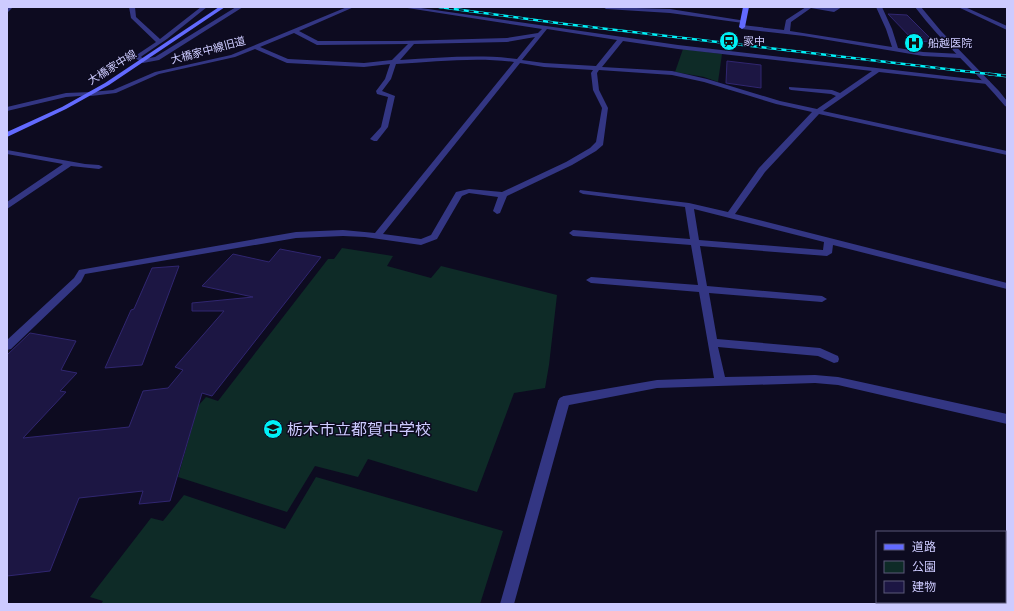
<svg xmlns="http://www.w3.org/2000/svg" width="1014" height="611" font-family="'Public Sans','Noto Sans JP',sans-serif">
<rect width="100%" height="100%" fill="#0d0b20"/>
<path fill="#0e2b27" d="M683 49 722 54 718 82 704 77 675 72Z
M342 248 393 256 387 266 431 278 441 266 557 295 549 365 545 388 514 393 477 492 368 459 358 477 315 466 287 512 178 477 198 406 206 397 218 401 328 259H334Z
M316 477 503 531 480 604H101L103 601 90 597 151 518 163 521 184 495 285 529Z"/>
<path fill="#1c1643" stroke="#302670" d="M888 14 907 15 934 42 914 41Z
M727 61 761 65V88L726 83Z
M280 249 321 257 212 396 202 393 170 501 139 504 143 491 79 498 50 571 7 576V355L30 333 76 341 61 370 77 373 60 391 66 392 23 438 129 427 143 391 168 388 183 370 175 367 224 311H192V303L253 297 202 286 233 254 269 262Z
M179 266 142 365 105 368 131 310 134 309 152 268Z"/>
<g fill="none" stroke-linecap="round" stroke-linejoin="round">
<path fill="#333683" fill-rule="evenodd" d="M13 7 7 13V7Z
M129 7H135L136 17 160 39 201 7H207L167 39 142 56 141 57 144 59 155 57 236 7H243L159 60 143 63 135 58 138 54 156 42 131 18Z
M347 7H354L299 31 318 41H401L507 38 538 33 542 29 401 7H414L678 45 989 81 990 82 987 84 879 72 823 111 1007 151V155L819 114 765 172 735 214 1007 283V289L833 245 832 253 827 256 700 246 707 286 822 296 827 299 822 302 709 293 717 339 820 348 838 356 839 359 838 362 834 363 818 356 718 347 725 377 815 375 838 377 1007 414V424L838 385 815 383 657 388 564 406 560 404 558 401 560 398 564 396 657 380 714 378 699 292 591 283 586 280 591 277 698 285 691 245 573 236 569 233 573 230 690 239 685 207 583 194 579 192 580 190 689 203 728 212 759 168 812 112 776 104 704 82 672 75 599 70 597 73 599 90 608 108 603 145 596 151 572 165 507 196 500 213 497 214 493 211 498 197 469 193 462 196 437 239 421 245 365 237 343 236 296 238 85 274 81 282 11 349 7 350V340L74 278 79 270 296 232 343 230 375 233 514 62C475 57 435 62 396 64L391 79 382 91 395 96 388 127 377 141H374L370 139 381 127 388 97 377 94 376 91 385 79 390 64 364 67 287 63 255 49 235 57 159 74 116 93 91 96 88 94 91 92 113 90 155 72 231 55ZM547 29 617 40 596 66 544 63 522 60ZM294 33 317 45 408 44 392 60 364 63 288 59 260 47ZM535 37 517 59C478 54 439 58 400 60L414 44 507 42ZM623 41 678 49 872 71 840 93 832 90 789 87V89L791 90 831 94 836 96 817 109 780 101 707 79 672 71 602 67ZM520 63 544 67 593 70 591 73 593 90 602 108 596 142 590 148 566 162 502 192 469 189 456 192 431 235 421 239 383 234ZM694 209 824 242 823 250 699 240Z
M603 7 670 9 746 21 743 23 670 13 606 9Z
M806 7 833 8 842 7 834 12 811 8 791 22 790 31 892 47 886 29 876 7H882L892 29 898 48 923 52 961 54 964 56 961 58 923 56 804 36 742 29 739 27 742 25 784 30 786 20Z
M958 7H965L1007 26V30Z
M7 150 85 164 99 165 103 167 99 169 71 166 7 209V202L63 164 7 154Z"/>
<path fill="#333683" fill-rule="evenodd" d="M915 7H921L941 31 999 91 1007 101V107L1005 106C977 72 942 43 915 7Z
M91 92 94 94 93 95 66 97 7 111V107L66 93Z
M564 396 568 398 570 401 514 604H500L558 401 560 398Z"/>
<path fill="#626aff" fill-rule="evenodd" d="M219 7H225L109 85 66 109 7 137V132L62 107 105 83Z
M743 7H749L745 27 742 29 739 27Z"/>
<g stroke="#00f0f6" stroke-width="2.5">
<path id="rail-far1" d="M439 7 565 24 997 75"/>
</g>
<g stroke="#00f0f6" stroke-width="3">
<path id="rail" d="M989 74 1007 76"/>
</g>
<use href="#rail-far1" stroke="#0d0b20" stroke-width="1.5" stroke-dasharray="5" stroke-linecap="butt"/>
<use href="#rail" stroke="#0d0b20" stroke-width="2" stroke-dasharray="6" stroke-linecap="butt"/>
</g>
<defs>
<g id="station-disc" transform="scale(1)"><circle r="9.5" fill="#00f0f6" stroke="#0d0b20"/><path d="M-3-6H3Q5-6 5-4V2Q5 4 3 4L4.5 6H3L1.5 4h-3L-3 6H-4.5L-3 4Q-5 4-5 2V-4Q-5-6-3-6ZM-3.5-4v3h7v-3ZM-3.5 1v1.5H-2V1ZM2 1v1.5H3.5V1Z" fill="#111"/></g>
<g id="hospital-disc" transform="scale(1)"><circle r="9.5" fill="#00f0f6" stroke="#0d0b20"/><path d="M-5-5h3v3.5h4V-5h3V5h-3V1.5h-4V5h-3Z" fill="#111"/></g>
<g id="school-disc" transform="scale(1)"><circle r="9.5" fill="#00f0f6" stroke="#0d0b20"/><path d="M0-5L7-2L0 1L-7-2ZM-4 1L0 2.5L4 1V4Q0 6-4 4Z" fill="#111"/></g>
</defs>
<g fill-rule="evenodd">
<use href="#station-disc" x="729" y="41"/>
<use href="#hospital-disc" x="914" y="43"/>
<use href="#school-disc" x="273" y="429"/>
</g>
<g text-anchor="middle" stroke-width="3" stroke-linejoin="round" paint-order="stroke">
<g font-size="11" fill="#cdcbff" stroke="#0d0b20" text-anchor="start">
<text x="743" y="45">家中</text>
<text x="928" y="47">船越医院</text>
</g>
<g font-size="11" fill="#cdcbff" stroke="#0d0b20">
<text transform="translate(208 50) rotate(-15)" y="4">大橋家中線旧道</text>
<text transform="translate(112 67) rotate(-32)" y="4">大橋家中線</text>
</g>
<g font-size="16" fill="#cdcbff" stroke="#0d0b20" text-anchor="start">
<text x="287" y="435">栃木市立都賀中学校</text>
</g>
</g>
<rect width="1014" height="611" fill="none" stroke="#cdcbff" stroke-width="16"/>
<rect x="876" y="531" width="130" height="72" fill="#0d0b20" stroke="#5a5879"/>
<rect x="884" y="544" width="20" height="6" fill="#626aff" stroke="#5a5879"/>
<text x="912" y="551" font-size="12" fill="#cdcbff">道路</text>
<rect x="884" y="561" width="20" height="12" fill="#0e2b27" stroke="#5a5879"/>
<text x="912" y="571" font-size="12" fill="#cdcbff">公園</text>
<rect x="884" y="581" width="20" height="12" fill="#1c1643" stroke="#5a5879"/>
<text x="912" y="591" font-size="12" fill="#cdcbff">建物</text>
</svg>
